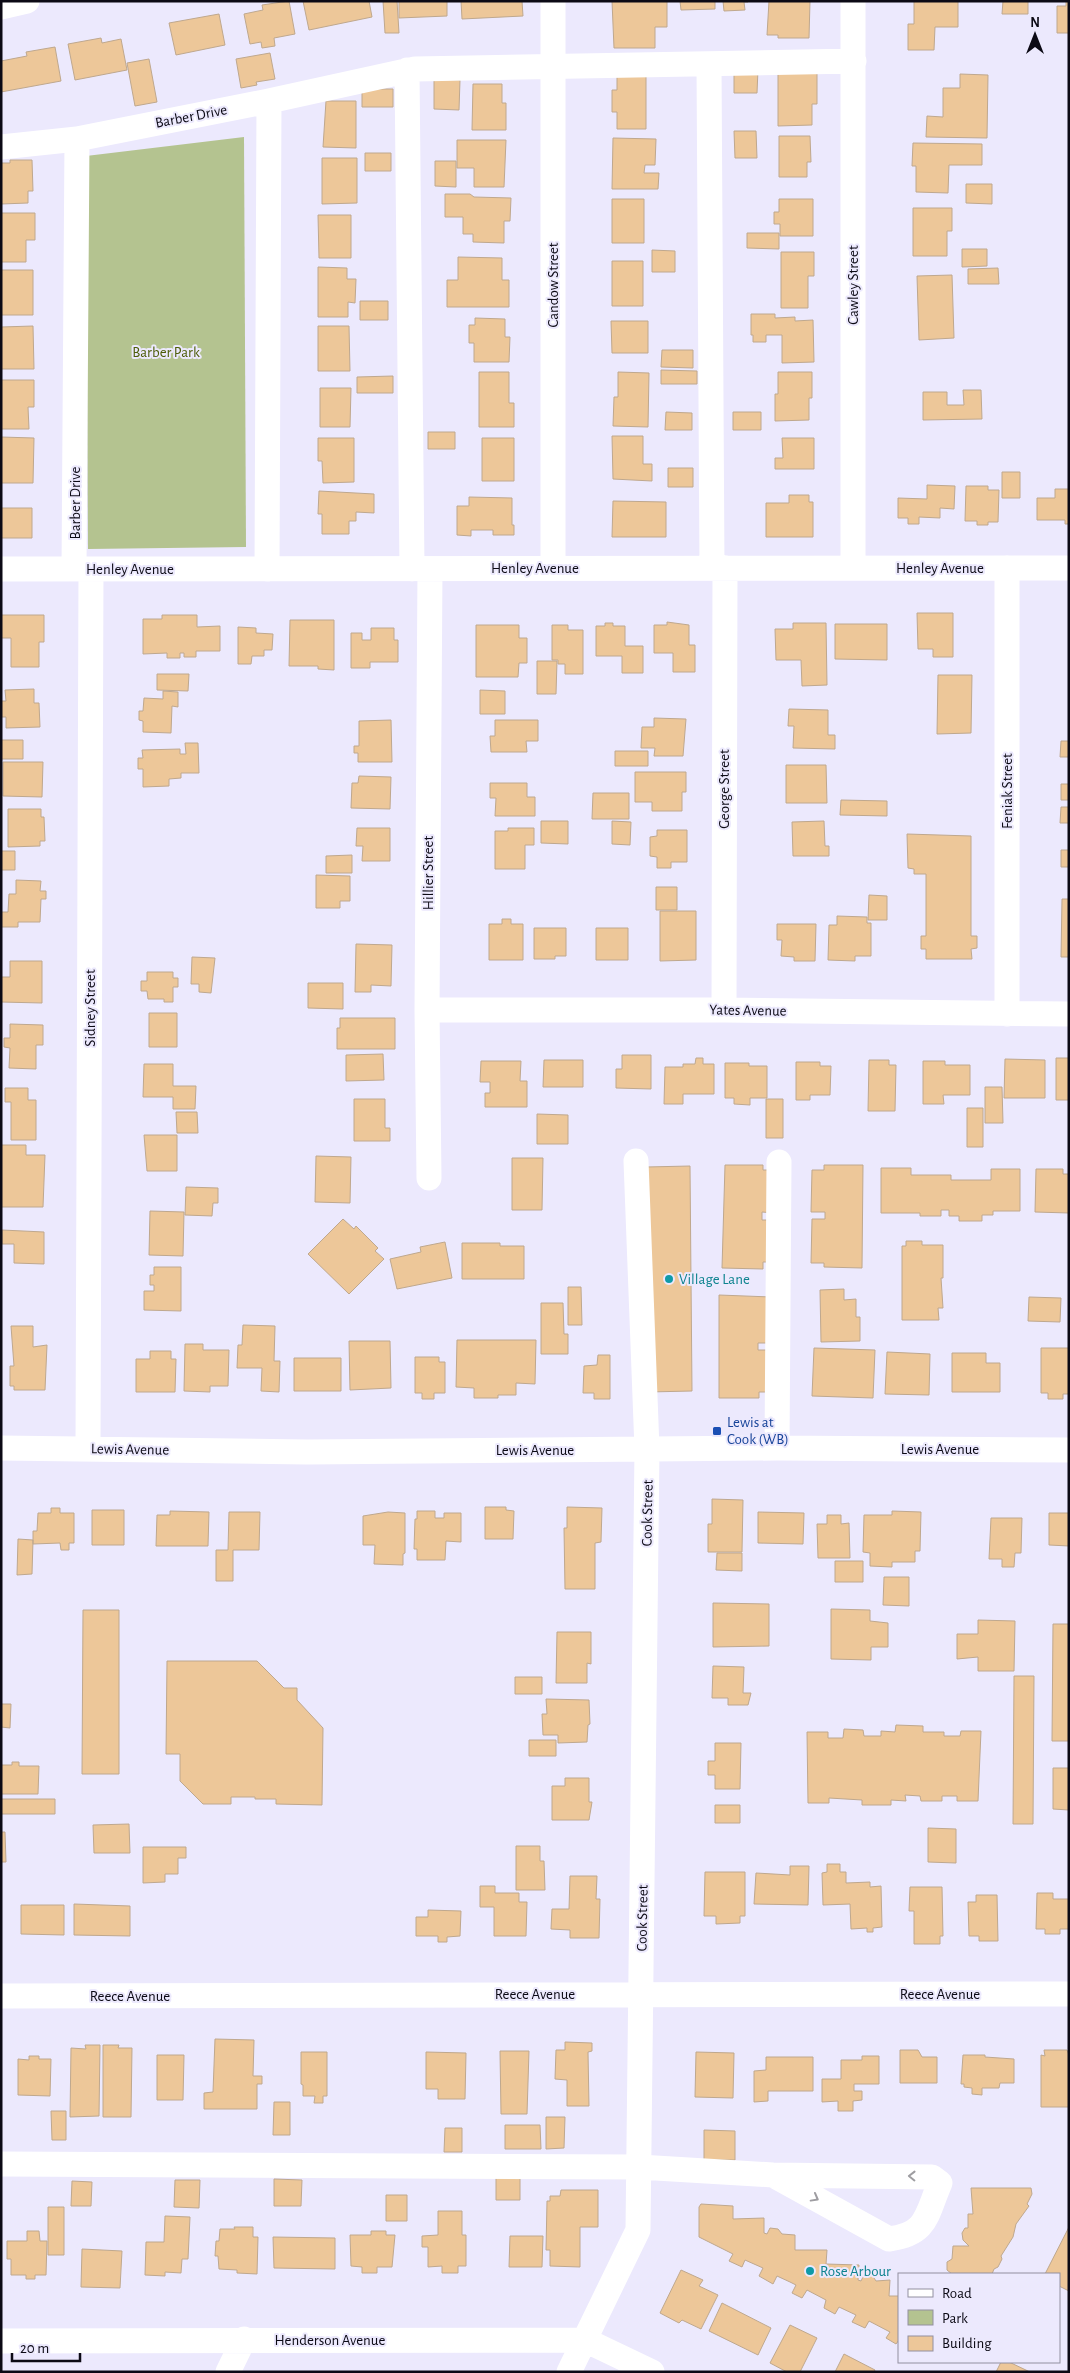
<svg xmlns="http://www.w3.org/2000/svg" width="1070" height="2373" font-family="'Alegreya Sans',sans-serif">
<rect width="100%" height="100%" fill="#ece9fd"/>
<path fill="#b4c390" d="M244 137 246 547 88 549 86 156Z"/>
<path fill="#edc799" stroke="#bfa88e" d="M289 1 295 34 274 38 275 46 262 48 261 42 250 44 244 14 263 10 262 5Z
M303 1H369L372 17 309 30Z
M383 1H397L399 33H385Z
M399 1H447V16L399 18Z
M461 1H522L523 16 462 19Z
M612 1H667V27H655V48H614Z
M680 1H717H715V9L681 10Z
M723 1H748V2H744L745 10 724 11Z
M769 1H810L809 38H778V35H767Z
M914 1H958V27H935L934 50H908V24H914Z
M1003 1H1028V14H1002Z
M1066 1H1069V33H1057V6H1066Z
M219 14 225 45 176 55 169 23Z
M101 38 102 43 121 39 127 70 75 80 68 44Z
M55 47 61 81 1 92V61L27 56 26 52Z
M270 53 275 79 256 82 257 85 241 88 236 59Z
M149 59 157 102 135 106 127 63Z
M734 69H758L757 93H734Z
M778 73H817V104H812V125L778 126Z
M960 74 988 75 987 138 926 137 927 116 943 117V88H960Z
M617 75 646 76V129H617V112H612V90H617Z
M434 79 460 80 459 110 434 109Z
M473 84H502V103H506V130H472Z
M362 89H393V107H362Z
M326 101H356V148L323 147Z
M734 131H756L757 158H735Z
M779 136H810L811 162H807V177H779Z
M613 138 656 139 655 165H645L644 173H659L658 189H612Z
M457 140H506L504 187H474V168H457Z
M913 143 982 144V165H949L948 193 916 192V166H912Z
M365 153H391V171H365Z
M322 158H357V203L322 204Z
M10 160H32L33 191H28V203L1 204V163H10Z
M435 161H456V187L435 186Z
M966 184H992V204L966 203Z
M445 194H470L474 197 511 198 510 221H504V243L473 242V234H463V217H445Z
M612 199H644V243H612Z
M779 199H813V236H780V224H774V212H779Z
M913 208H952V231H947V256H913Z
M1 213H35V240H26V262H1Z
M318 215H351V258H319Z
M747 233H779V249L747 248Z
M962 249H987V266L962 267Z
M652 250 675 251V272H652Z
M781 252H814V276H808V308H781Z
M458 257 502 258V280H509V307H447V280H458Z
M612 261H643V306H612Z
M318 267 347 268V279H356L355 303 348 302V317H318Z
M998 268 999 284H968V269Z
M1 270H33V315H1Z
M952 275 954 338 919 340 917 276Z
M360 301H388V320H360Z
M751 314H775V318L795 317V321L813 320 814 362 782 363V335H766V342H753V335H751Z
M475 318 505 319V337H510L509 362H474V343H469V325H475Z
M611 321H648V353H612Z
M33 326 34 369H1V327Z
M318 326H349L350 371H318Z
M662 350H693V368L661 367Z
M661 370 697 371V384H661Z
M479 372H509V403H514V427H479Z
M618 372 649 373 648 427 613 426 614 397H618Z
M778 372H812V398H809V420L775 421V394H778Z
M393 376V393H357V377Z
M1 380H34V407H28L29 429H1Z
M320 388H351L350 427H320Z
M963 390H981L982 419 923 420V392H947V405H964Z
M666 412 692 413V430H665Z
M733 412H761V430H733Z
M428 432H455V449H428Z
M612 436H643V464H652V481L613 479Z
M1 437 34 438 33 483H1Z
M318 438H354V482L323 483 322 461H318Z
M482 438H514V481H482Z
M782 438H814V469H775V458H783Z
M668 468H693V487H668Z
M1002 472H1020V498H1002Z
M927 485 955 486 954 509 940 508V518L919 517V524H908V518H898V498L927 499Z
M966 486H988V490H999L998 522H988V525H977V521H965Z
M1055 489H1069V524H1065V520H1037V498H1055Z
M319 491 374 494V513L356 512V521H349V534H322V514H318Z
M789 495H809V502H813V537H766V503H789Z
M469 497 512 498V525H514V535H493V530H471V536L457 535V506H469Z
M613 501 666 502V537H612Z
M1 508H32V538H1Z
M917 613H953V657H933V649H918Z
M1 615H44V642H39V667H11V638H1Z
M162 615H197V627L220 626V651H196V657H184V653H180V658H167V653L143 654V619H162Z
M290 620H334V670L318 669V666H289Z
M667 622 689 625V645H695V672H673V653H654V625H667Z
M605 623H613V626H625V646H643V673H622V656H596V626H605Z
M793 623H826L827 685 802 686 801 660H776L775 629H793Z
M835 624H887V660L835 659Z
M476 625H519V638H527V663H519L518 677H476Z
M552 625H568V630H583V674H565V664H558V660H552Z
M238 627 256 628V633L273 634 272 650H264V656H252L251 664H238Z
M371 628H394V640H398V662H370V668H351V633H362V640H371Z
M537 661H557L556 694H537Z
M157 674H189L188 691 157 690Z
M938 675H972L971 733 937 734Z
M34 689V703H39L40 727 6 728V717H1V701H6L5 690Z
M480 690 505 691V714H480Z
M163 691 178 692V707L172 706 171 733 143 732V721L139 720V711H143L144 698 163 699Z
M789 709 828 710V735H835V749L793 748 794 726H788Z
M654 718 686 719 683 756H654L655 748H641L642 727H654Z
M391 720 392 762H358V753H354V746H359V721Z
M495 720H538V741H526L527 752H491L490 736H495Z
M1 740H23V759H1Z
M1061 741H1069V757H1060Z
M185 743H198L199 773H181V778L169 779V786L143 787V769H138V758H143L142 750 180 749V754H186Z
M615 751H648V766H615Z
M3 762H43L42 797 3 796Z
M786 765H826L827 803H786Z
M635 772H686V792H682V811H652V802H635Z
M359 776 391 777 390 809 351 808 352 783H358Z
M490 783H527V797H535V816H495L496 798H490Z
M1061 784H1069V800H1061Z
M593 793H629V819H592Z
M841 800 887 801V816L840 815Z
M1061 807H1069V823H1060Z
M8 809H41V817H44L45 841H40V846L8 847Z
M541 821H568V844L541 843Z
M612 821 631 822 630 845 612 844Z
M824 821 825 846H829V856H793L792 822Z
M357 828H390V861H362L363 846H356Z
M508 828H534V845H525V869H495V831H508Z
M657 830H687V862H671V868H657V857L650 856V837L657 836Z
M907 834 971 836V936H977V948L971 949 972 959H926V949H921V936H926V874H914V869L908 868Z
M1061 850H1069V867H1061Z
M1 851H15V870H1Z
M352 855V873H326V856Z
M316 875 350 876V901H340V908H316Z
M16 880 41 881 40 891H46V899H41L40 922H18V927H1V912H8L9 894H16Z
M656 887H677V910H656Z
M869 895 887 896V920H868Z
M1062 899H1069V957H1061Z
M660 911H696V960L660 961Z
M837 916 867 917V923H871V956H855V961L828 960 829 925H837Z
M502 919H511V924H523V960H489V924H502Z
M777 924H816L815 961H794V957L781 956 782 940H777Z
M534 928H566V956H555V959H534Z
M596 928H628V960H596Z
M356 944 392 945 391 986 371 985V992H355Z
M192 957 215 958 211 993 199 992V984H191Z
M10 961H42V1003L1 1002V977H10Z
M147 972H173V978H178V987H173V1002H164V999H148L147 991H141V981H147Z
M308 983H343V1009L308 1008Z
M149 1013H177V1047H149Z
M340 1018H395V1049H337V1028H340Z
M10 1024 43 1025V1045H36V1069L9 1068 10 1048 4 1047V1038H10Z
M383 1054 384 1080 346 1081V1055Z
M622 1055H651V1089L616 1088V1069H622Z
M696 1058H703V1064H714V1094H683V1104H664L665 1067H683V1064H695Z
M1056 1058H1069V1100H1056Z
M1005 1059 1045 1060V1098H1004Z
M544 1060H583V1087H543Z
M869 1060H889V1065H896L895 1111H868Z
M481 1061H521L520 1081H527V1107H485V1093H490V1082H480Z
M923 1061H945V1065H970V1095H943L944 1104H923Z
M796 1062H820V1066H831L830 1095H810V1100H796Z
M725 1063H749V1066H767V1098H750V1105L734 1104V1098H725Z
M144 1064H173V1086H196L195 1109H173V1097H143Z
M985 1087H1002L1003 1123H985Z
M5 1088H28V1100H36V1140H11V1102H5Z
M354 1099H385V1128H390V1141H354Z
M766 1099H783V1138H766Z
M967 1108H983V1147H967Z
M176 1112H197L198 1133H177Z
M537 1114 568 1115V1144H537Z
M144 1135H177V1171H147Z
M1 1145H26V1155H45L43 1207H1Z
M316 1156 351 1157 350 1203 315 1202Z
M512 1158H543L542 1210H512Z
M725 1165H763V1170H776L775 1213 762 1212V1220H776L775 1262H763V1269L722 1268Z
M824 1165H863L862 1268 824 1267V1263H811L812 1219H825V1212H811L812 1170H824Z
M690 1166 692 1391 648 1392 646 1167Z
M881 1168H911V1175H951V1180H991V1169H1020V1211H993V1215H982V1221H959V1216H949V1210H941V1216H920V1213H881Z
M1036 1169H1063V1174H1069V1213L1035 1212Z
M186 1187 218 1188V1203H213L212 1216 185 1215Z
M150 1211 184 1212 183 1256 149 1255Z
M343 1219 354 1229 356 1226 378 1248 375 1251 384 1259 349 1294 308 1254Z
M2 1230 44 1232V1264L14 1263V1244H2Z
M906 1241H922V1245H943V1278H941L943 1308H938L939 1320H902V1246H906Z
M445 1242 452 1278 397 1289 390 1259 421 1252 420 1247Z
M462 1243H500V1246H524V1279H462Z
M154 1267H181V1311L144 1310V1291H154V1285H150V1275H154Z
M568 1287H581L582 1325H568Z
M844 1289V1300L856 1299V1317H860V1341L821 1342 820 1290Z
M719 1295 771 1297V1343H758V1350H771V1392H759V1398H719Z
M1029 1297 1061 1298 1060 1322 1028 1321Z
M541 1303H563L564 1334H568V1354H541Z
M243 1325 275 1326 274 1361H280L279 1392 261 1391 262 1368H237L238 1345H242Z
M11 1326H33V1347L47 1345 45 1390H14V1386H10V1366H14Z
M457 1340H536L535 1384 516 1383V1395H498V1398H474V1388L456 1387Z
M349 1341H390L391 1388 350 1390Z
M185 1344H203V1350H229L228 1386H210V1392L184 1391Z
M814 1348 875 1350 873 1398 812 1396Z
M1041 1348H1069V1394H1063V1399H1048V1393H1041Z
M150 1351H171V1359H176L175 1392H136V1359H150Z
M887 1352 930 1354 929 1395 885 1394Z
M952 1353H986V1363H1000V1392H952Z
M598 1355H610V1399H594V1393H583L584 1366 597 1365Z
M415 1357H439V1362H445V1393H434V1399H422V1393H415Z
M294 1358H341V1391H294Z
M712 1499 743 1500 742 1552H708V1524H712Z
M485 1507H506V1510L514 1511 513 1539H485Z
M567 1507 602 1508 601 1542 595 1543V1589H565L564 1528H567Z
M51 1508H60V1513H74V1543H69V1550H61L60 1543 33 1544V1531H37L38 1513H51Z
M92 1510H124V1545H92Z
M170 1511 209 1512 208 1546H156L157 1515H170Z
M417 1511H435V1518H444V1513H461V1542L446 1541 445 1560H417V1549H414L415 1519H417Z
M892 1511 921 1512 920 1551H915V1562H892V1567L870 1566V1553L863 1552 864 1515H892Z
M229 1512H260L259 1550H233V1581H216V1550H228Z
M388 1512 405 1513V1553L403 1554V1565L374 1564 375 1545H363V1516Z
M758 1512 804 1513 803 1544 758 1543Z
M1049 1513H1069V1546L1049 1545Z
M827 1515H841V1524L849 1523 850 1558H818L817 1524H827Z
M991 1518H1022L1021 1553H1015L1014 1567H1002V1559H989Z
M18 1539 33 1540 32 1574 17 1575Z
M717 1553H742V1571L716 1570Z
M835 1561H863V1582H835Z
M884 1577H909V1606L883 1605Z
M713 1603 769 1604V1646L713 1647Z
M831 1609 870 1610V1621L888 1623V1647H871V1660L831 1659Z
M83 1610H119V1774H82Z
M978 1620 1015 1621 1014 1671H978V1657L957 1659V1634H978Z
M1053 1624H1069V1741H1052Z
M557 1632H591V1664L587 1663V1683H556Z
M167 1661H257L284 1688H297V1700L323 1728 322 1805 276 1804V1799H255V1797H231V1804H203L180 1781V1754H166Z
M713 1666 744 1667 743 1693H751L748 1705H728V1698H712Z
M1014 1676H1034L1033 1824H1013Z
M515 1677H542V1694H515Z
M546 1699 589 1700 590 1724 588 1725 587 1742 558 1743V1735H543L542 1714H547Z
M1 1704H11L10 1728 1 1727Z
M896 1725 923 1726V1732H944V1736H960L961 1731H981L978 1801H957V1796H942V1801H921L920 1796 905 1795 906 1801 891 1800V1805H862V1800L829 1798V1803H808L807 1732H828V1738H843L844 1729 863 1730 864 1736H881V1731L895 1732Z
M529 1740H556V1756H529Z
M715 1743H741L740 1789H715V1775H708V1761H715Z
M12 1762H19V1766H39L38 1794H1V1765H12Z
M1053 1768H1069V1810L1053 1809Z
M565 1778H589V1802H592L589 1820H552V1786H565Z
M1 1799H55V1814H1Z
M715 1805H740V1823H715Z
M129 1824 130 1853H94L93 1825Z
M928 1828 956 1829V1863L928 1862Z
M1 1832H5L6 1862H1Z
M516 1846H540V1861H544L545 1890H516Z
M143 1847H186V1858H178V1874H165V1882L143 1883Z
M827 1864H840V1872H846V1883L870 1882V1887L881 1886 882 1927 873 1928V1932H867V1928L851 1929 850 1904 823 1905 822 1873 827 1872Z
M790 1866H809L808 1905 754 1904 756 1873 790 1875Z
M705 1872H745V1916H740V1923L716 1924V1916H704Z
M570 1876H597L596 1899H600L599 1938H570V1930L551 1929 552 1909H569Z
M480 1886H495V1893H519V1902H527L526 1936H494V1907H480Z
M910 1887H942L943 1936H940V1944H914V1911H909Z
M1037 1893H1053V1899H1069V1929H1060V1934H1045V1929H1036Z
M976 1895H997L998 1941H979V1936H969L968 1902H976Z
M74 1904 130 1906V1936L74 1935Z
M21 1905H64V1935L21 1934Z
M428 1910 461 1911 460 1936 447 1937V1942H438V1936H416V1917H428Z
M215 2039 254 2040 253 2076H262V2084H257V2109H204V2093L213 2092Z
M565 2042 592 2043V2051L588 2052 589 2106H567V2080L555 2079 556 2050H565Z
M85 2045H100L99 2116 70 2117 71 2048 86 2049Z
M103 2045H119L118 2048H132L131 2117H103Z
M900 2050H918L922 2057H937V2083H900Z
M1044 2050H1067L1069 2055V2107H1041V2055L1045 2056Z
M500 2051H529L527 2114H501Z
M301 2052H327V2096H323V2103H314L315 2096H303V2085L301 2084Z
M426 2052 466 2053 465 2099H438V2089H426Z
M696 2052 734 2053 733 2098 695 2097Z
M157 2055H184L183 2100H157Z
M963 2055H985V2057L1014 2059V2083H1000L999 2088H982V2095L972 2094V2088L964 2087V2084H961Z
M29 2056H39V2059H51L50 2096 18 2095V2059L29 2060Z
M862 2056H879V2084H854V2091H862V2100L853 2101V2111H838V2101L822 2102V2079H841V2060H862Z
M766 2057H813V2091H768V2101L754 2102V2071L766 2070Z
M274 2102H290V2135H273Z
M51 2111H66V2140H52Z
M546 2117H565L564 2148 546 2149Z
M505 2125H540L541 2149H505Z
M445 2128H462V2152H444Z
M704 2130 735 2131V2160H704Z
M496 2175H520V2200H496Z
M274 2179 302 2180 301 2206H274Z
M175 2180H200L199 2208 174 2207Z
M72 2181 92 2182 91 2206H71Z
M971 2188H1031L1032 2194 1027 2204 1029 2206 1016 2224 1013 2237 1001 2256 1002 2259 998 2267 994 2269 992 2274H952L947 2270V2262L952 2259 953 2246H969L963 2240 962 2233 965 2228H968V2214H973Z
M561 2190H598V2227H580V2267L550 2266V2250H546L547 2201H550V2196H560Z
M386 2195H407V2221H386Z
M701 2204 733 2206V2219L764 2218V2233L767 2234 770 2228 778 2229 782 2234 795 2235V2250H827L826 2264 859 2265 858 2280 861 2281 864 2275H872L876 2281 890 2280 889 2296H899V2340L896 2344 886 2338 890 2332 869 2321 865 2328 852 2322 856 2315 839 2307 835 2314 824 2308 826 2300 807 2290 802 2298 792 2293 796 2285 790 2282 777 2276 773 2284 759 2276 763 2268 745 2260 742 2267 729 2261 733 2254 699 2237V2207Z
M48 2207H64V2255H48Z
M438 2211H462V2235H466V2266H458V2273H442V2266L428 2267V2247H422V2236L438 2235Z
M165 2216 190 2217 188 2259H182L181 2273 165 2272V2276L145 2275 146 2242H164Z
M234 2227H253V2237H258L257 2274 237 2273V2270L219 2269 218 2256H215L216 2241H219L220 2229H235Z
M1069 2227V2291L1059 2286V2274H1045Z
M27 2231H39L40 2241H47L46 2275H35V2279H26V2275H11V2259H7V2241H27Z
M371 2231H386V2235H395L392 2267H377V2273H362V2267L351 2266 350 2235H371Z
M510 2236H543L542 2267H509Z
M273 2237 335 2238V2269L274 2268Z
M82 2249 122 2251 120 2288 81 2287Z
M681 2270 703 2280 699 2286 718 2295 701 2329 682 2320 679 2323 660 2313Z
M722 2303 771 2328 758 2355 709 2331Z
M790 2325 817 2338 800 2372H787L770 2363Z
M844 2354 875 2370 874 2372H835Z
M1001 2362H1009L1030 2372H996Z"/>
<g fill="none" stroke-linecap="round" stroke-linejoin="round">
<path stroke="#fff" stroke-width="25" d="M553 1V568
M1 7 27 1
M709 64 712 568
M407 70 412 569
M269 101 415 69 854 61
M1 147 77 139
M853 568V1
M1007 568V1014
M1 569 1069 568
M74 569 77 139 269 101 267 569
M427 1010H724L1069 1014
M724 1010 725 568
M429 1178 427 1010 430 569
M1 1448 307 1452 777 1448 1069 1450
M88 1448 91 569
M777 1448 779 1162
M1 1996 1069 1994
M1 2164 639 2167 773 2175 932 2177 940 2183C926 2215 928 2234 889 2239L773 2175
M1 2341 585 2340 652 2372
M228 2372 244 2339
M569 2372 638 2230 647 1449 636 1161"/>
</g>
<defs><path id="oneway-chevron" d="M-2-3.5L2.5 0L-2 3.5" fill="none" stroke-width="1.6" stroke-linecap="round" stroke-linejoin="round" transform="scale(1.25)"/></defs>
<g stroke="#9e9da1">
<use href="#oneway-chevron" transform="translate(912 2176) rotate(-179)"/>
<use href="#oneway-chevron" transform="translate(815 2198) rotate(29)"/>
</g>
<g fill="#0f9aa8" stroke="#ece9fd" stroke-width="2">
<circle cx="669" cy="1279" r="5"/>
<circle cx="810" cy="2271" r="5"/>
</g>
<rect fill="#1a4fb4" stroke="#ece9fd" stroke-width="2" x="712" y="1426" width="10" height="10" rx="2.5"/>
<g text-anchor="middle" stroke-width="4" stroke-linejoin="round" paint-order="stroke">
<g font-size="15" fill="#0c0a15" stroke="#ece9fd">
<text transform="translate(191 116) rotate(-11)" y="5">Barber Drive</text>
<text transform="translate(553 285) rotate(-90)" y="5">Candow Street</text>
<text transform="translate(853 285) rotate(-90)" y="5">Cawley Street</text>
<text transform="translate(75 503) rotate(-90)" y="5">Barber Drive</text>
<text x="535" y="573">Henley Avenue</text>
<text x="940" y="573">Henley Avenue</text>
<text x="130" y="574">Henley Avenue</text>
<text transform="translate(724 789) rotate(-90)" y="5">George Street</text>
<text transform="translate(1007 791) rotate(-90)" y="5">Feniak Street</text>
<text transform="translate(428 873) rotate(-90)" y="5">Hillier Street</text>
<text transform="translate(90 1008) rotate(-90)" y="5">Sidney Street</text>
<text transform="translate(748 1010) rotate(1)" y="5">Yates Avenue</text>
<text transform="translate(130 1449) rotate(1)" y="5">Lewis Avenue</text>
<text x="940" y="1454">Lewis Avenue</text>
<text x="535" y="1455">Lewis Avenue</text>
<text transform="translate(647 1513) rotate(-89)" y="5">Cook Street</text>
<text transform="translate(642 1918) rotate(-89)" y="5">Cook Street</text>
<text x="535" y="1999">Reece Avenue</text>
<text x="940" y="1999">Reece Avenue</text>
<text x="130" y="2001">Reece Avenue</text>
<text x="330" y="2345">Henderson Avenue</text>
</g>
<g font-size="15" fill="#4d5d08" stroke="#ece9fd">
<text x="166" y="357">Barber Park</text>
</g>
<g font-size="15" fill="#0d838f" stroke="#ece9fd" text-anchor="start">
<text x="679" y="1284">Village Lane</text>
<text x="820" y="2276">Rose Arbour</text>
</g>
<g font-size="15" fill="#164399" stroke="#ece9fd" text-anchor="start">
<text x="727" y="1427">Lewis at<tspan x="727" dy="17">Cook (WB)</tspan></text>
</g>
</g>
<rect width="1070" height="2373" fill="none" stroke="#0c0a15" stroke-width="5"/>
<rect x="898" y="2273" width="162" height="90" fill="#ece9fd" stroke="#9290a0"/>
<rect x="908" y="2289" width="25" height="8" fill="#ffffff" stroke="#9290a0"/>
<text x="942" y="2298" font-size="15" fill="#0c0a15">Road</text>
<rect x="908" y="2310" width="25" height="15" fill="#b4c390" stroke="#9290a0"/>
<text x="942" y="2323" font-size="15" fill="#0c0a15">Park</text>
<rect x="908" y="2336" width="25" height="15" fill="#edc799" stroke="#9290a0"/>
<text x="942" y="2348" font-size="15" fill="#0c0a15">Building</text>
<g transform="translate(1035 35)" stroke="#ece9fd" stroke-width="4" paint-order="stroke">
<path d="M0-4L9 19L0 12L-9 19Z" fill="#0c0a15"/>
<text y="-8" font-size="14" font-weight="bold" text-anchor="middle" fill="#0c0a15">N</text>
</g>
<path d="M12 2353v8h68v-8" fill="none" stroke="#0c0a15" stroke-width="2.5"/>
<text x="20" y="2353" font-size="15" fill="#0c0a15" stroke="#ece9fd" stroke-width="4" paint-order="stroke">20 m</text>
</svg>
